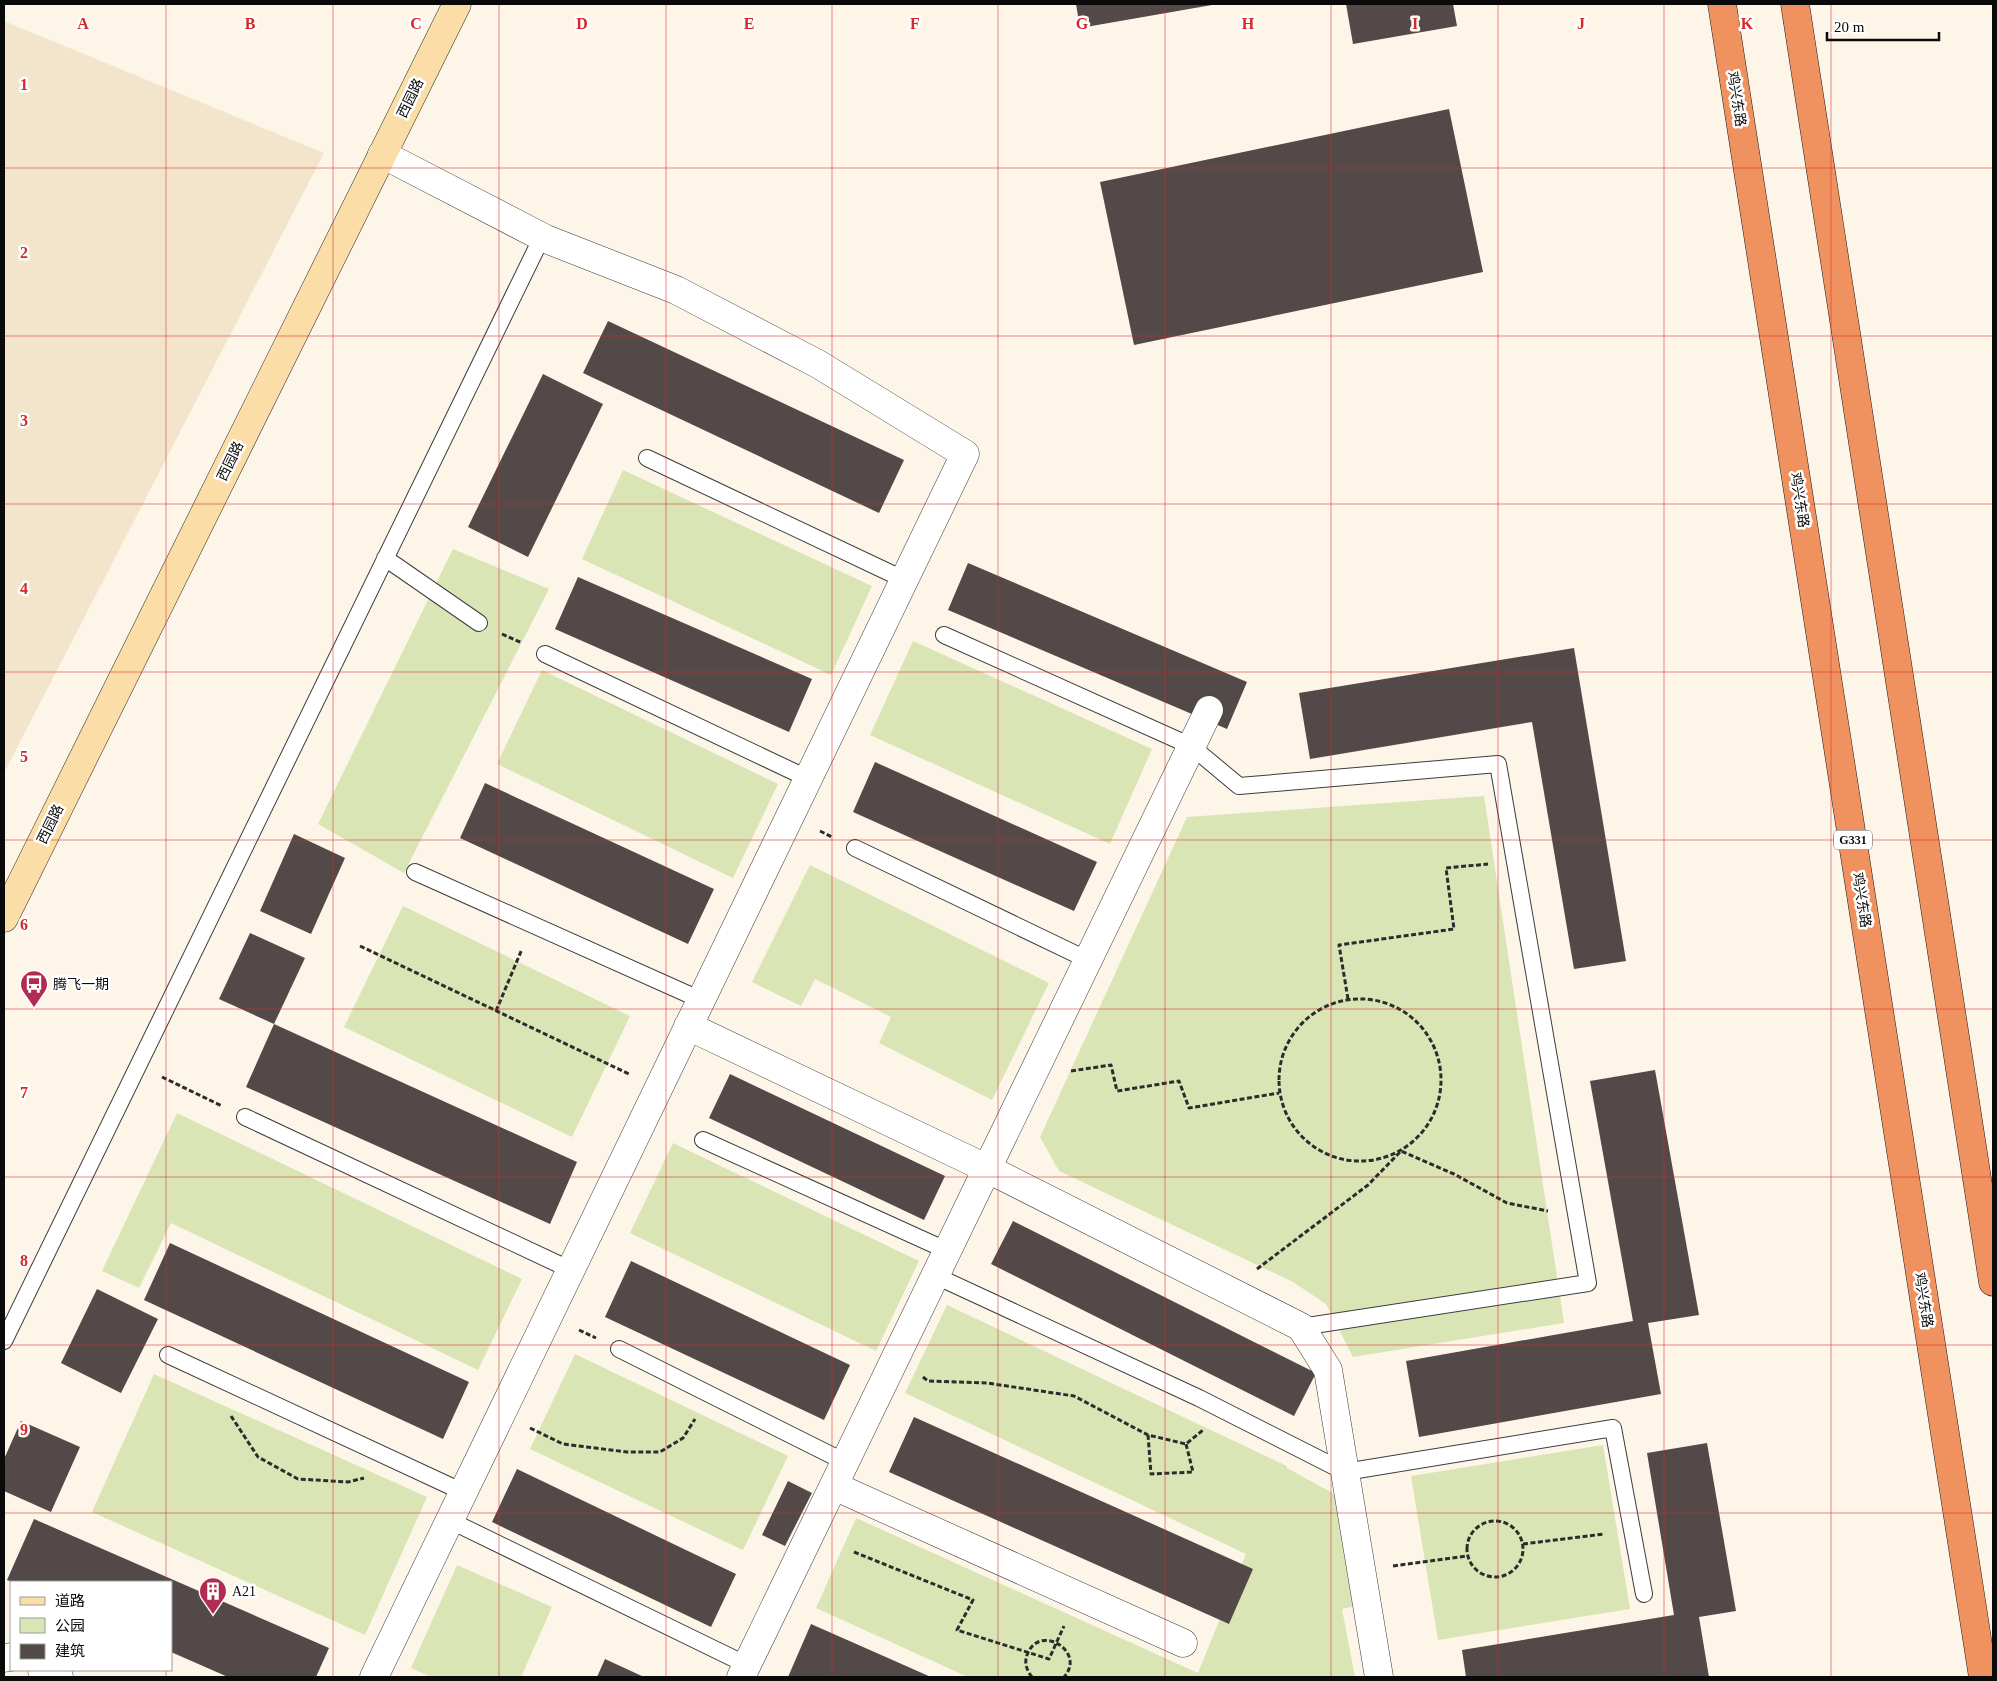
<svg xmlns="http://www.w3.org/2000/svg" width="1997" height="1681" font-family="'Times New Roman','Noto Sans SC',serif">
<rect width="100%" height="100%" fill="#fef5e9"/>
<path fill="#f2e5cb" d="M4 21 324 153 4 773Z"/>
<path fill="#dae5b5" d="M623 470 872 586 831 675 582 559Z
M453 549 549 589 404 873 318 824Z
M913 641 1152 749 1110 844 870 735Z
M542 670 778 784 733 878 497 764Z
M1484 796 1564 1323 1353 1357 1326 1304 1293 1282 1059 1171 1040 1137 1187 817Z
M810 865 1049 983 992 1100 879 1043 891 1017 815 979 801 1006 752 982Z
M403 906 630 1016 572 1137 344 1027Z
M177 1113 522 1279 478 1370 171 1223 139 1288 102 1271Z
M673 1143 919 1261 876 1351 630 1233Z
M947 1305 1287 1466V1468L1336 1495 1355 1606 1342 1609 1355 1677H968L816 1608 856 1518 1198 1673 1246 1554 905 1393Z
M575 1354 788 1456 743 1550 530 1449Z
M154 1374 427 1497 365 1635 92 1512Z
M1603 1445 1630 1609 1438 1640 1411 1476Z
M457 1565 552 1607 521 1677H431L411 1668Z"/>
<path fill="#524948" d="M1076 4H1212V5L1080 28Z
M1346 4H1453L1457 26 1353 44Z
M1449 109 1483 272 1134 345 1100 182Z
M608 321 904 460 879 513 583 373Z
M543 374 603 404 528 557 468 527Z
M968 563 1247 682 1227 729 948 610Z
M578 577 812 679 789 732 555 629Z
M1574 648 1626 961 1574 969 1532 722 1310 759 1299 693Z
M875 762 1097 862 1074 911 853 812Z
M485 783 714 889 688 944 460 838Z
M294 834 345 858 311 934 260 911Z
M250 933 305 958 274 1024 219 999Z
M274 1024 577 1162 550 1224 246 1087Z
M1655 1070 1699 1315 1648 1323 1661 1394 1419 1437 1406 1361 1633 1321 1590 1081Z
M730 1074 945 1176 924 1220 709 1118Z
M1013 1221 1316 1373 1294 1416 991 1264Z
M170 1243 469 1382 443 1439 144 1300Z
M631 1261 850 1365 824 1420 605 1317Z
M97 1289 158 1319 121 1393 61 1363Z
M914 1417 1253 1569 1229 1624 889 1472Z
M21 1421 80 1447 51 1512 4 1491V1459Z
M1707 1443 1736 1611 1699 1617 1709 1677H1466L1462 1650 1674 1615 1647 1453Z
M517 1469 736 1574 711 1627 492 1522Z
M788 1481 812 1493 785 1546 762 1535Z
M34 1519 329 1648 316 1677H228L171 1652V1582H12L7 1580Z
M811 1624 931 1677H788Z
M605 1659 644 1677H597Z"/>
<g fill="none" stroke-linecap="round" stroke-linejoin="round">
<g stroke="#3d3d3d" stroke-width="18">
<path id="service" d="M647 458 905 580
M385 558 479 623
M944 635 1191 746 1239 786 1498 764 1588 1283 1301 1327
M545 654 809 779
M855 848 1088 960
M415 872 701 1000
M245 1117 571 1270
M703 1140 948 1251
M936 1276 1199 1398 1345 1472 1613 1428 1644 1594
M4 1341 542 237
M619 1349 845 1462
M168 1355 463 1492
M449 1520 747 1665"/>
</g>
<g stroke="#3d3d3d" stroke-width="29">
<path id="minor" d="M688 1026 988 1169 1301 1327 1328 1370 1379 1677
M834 1486 1183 1643
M4 1658 11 1657
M42 1670 59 1677
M374 1677 965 454 818 364 676 290 546 239 382 154
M741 1677 1209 710"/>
</g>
<g stroke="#2c2c2c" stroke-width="29">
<path id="secondary" d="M4 918 457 4"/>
</g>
<g stroke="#1b1b1b" stroke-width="29">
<path id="trunk" d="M1722 4 1983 1677
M1795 4 1993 1282"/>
</g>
<path stroke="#2c2c2c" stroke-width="3" stroke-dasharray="5 2.5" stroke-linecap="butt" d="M502 634 522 643
M820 831 832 837
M360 946 629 1074
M1279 1080a81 81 0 1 1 162 0a81 81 0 1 1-162 0Z
M1348 999 1339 945 1454 929 1446 868 1488 864
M496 1011 522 949
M1071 1071 1111 1065 1117 1091 1179 1081 1189 1108 1279 1093
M162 1077 222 1106
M1257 1269 1368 1185 1401 1151 1454 1174 1507 1203 1548 1211
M579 1330 596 1338
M923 1377 928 1381 987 1383 1074 1396 1148 1435 1186 1444 1203 1430
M231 1416 258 1457 298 1479 348 1482 364 1478
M530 1428 563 1444 627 1452H660L683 1438 695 1419
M1148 1435 1151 1474 1193 1472 1186 1444
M1467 1549a28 28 0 1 1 56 0a28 28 0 1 1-56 0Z
M1523 1544 1604 1534
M854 1552 973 1600 957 1630 1049 1659 1064 1626
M1393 1566 1467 1556
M1032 1677C1027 1671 1024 1663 1027 1655 1039 1622 1087 1652 1064 1677"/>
<use href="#service" stroke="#fff" stroke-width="16"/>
<use href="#minor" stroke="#fff" stroke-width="28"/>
<use href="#secondary" stroke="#fbdda7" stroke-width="28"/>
<use href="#trunk" stroke="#ef925f" stroke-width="28"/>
</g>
<path fill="none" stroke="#d62828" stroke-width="1" stroke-opacity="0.55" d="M166 4V1582M333 4V1677M499 4V1677M666 4V1677M832 4V1677M998 4V1677M1165 4V1677M1331 4V1677M1498 4V1677M1664 4V1677M1831 4V1677M4 168H1993M4 336H1993M4 504H1993M4 672H1993M4 840H1993M4 1009H1993M4 1177H1993M4 1345H1993M4 1513H1993M166 1670V1677"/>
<defs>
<g id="bus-pin" transform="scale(1.4375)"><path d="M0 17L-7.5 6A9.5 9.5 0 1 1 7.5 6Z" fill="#b22b53" stroke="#fff"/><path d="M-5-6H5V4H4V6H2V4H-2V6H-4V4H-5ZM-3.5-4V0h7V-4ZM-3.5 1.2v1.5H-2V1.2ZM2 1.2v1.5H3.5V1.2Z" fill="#fff"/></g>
<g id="building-pin" transform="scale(1.4375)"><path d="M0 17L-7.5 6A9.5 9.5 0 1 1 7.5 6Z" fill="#b22b53" stroke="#fff"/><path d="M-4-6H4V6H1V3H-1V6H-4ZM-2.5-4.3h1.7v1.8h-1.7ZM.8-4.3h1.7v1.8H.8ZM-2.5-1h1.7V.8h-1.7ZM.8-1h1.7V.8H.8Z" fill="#fff"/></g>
</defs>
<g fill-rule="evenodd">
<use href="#bus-pin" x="34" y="984"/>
<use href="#building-pin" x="213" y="1591"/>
</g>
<g text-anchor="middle" stroke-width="5" stroke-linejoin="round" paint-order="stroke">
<rect fill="#fff" stroke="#545454" stroke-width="1" x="1834" y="830.5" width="38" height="19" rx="4"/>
<g font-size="12" font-weight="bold" fill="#0a0a0a">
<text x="1853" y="844">G331</text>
</g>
<g font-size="14" fill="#0a0a0a" stroke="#fff">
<text transform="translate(410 98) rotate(-64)" y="5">西园路</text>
<text transform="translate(1737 99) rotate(81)" y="5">鸡兴东路</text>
<text transform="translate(230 461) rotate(-64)" y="5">西园路</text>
<text transform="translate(1800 500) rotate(81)" y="5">鸡兴东路</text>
<text transform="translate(50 824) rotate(-64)" y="5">西园路</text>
<text transform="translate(1862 900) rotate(81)" y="5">鸡兴东路</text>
<text transform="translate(1924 1300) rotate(81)" y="5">鸡兴东路</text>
</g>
<g font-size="14" fill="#0a0a0a" stroke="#fff" text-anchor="start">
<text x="53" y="989">腾飞一期</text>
<text x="232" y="1596">A21</text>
</g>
</g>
<g font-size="16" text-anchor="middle" font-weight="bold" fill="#d62828" stroke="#fff" stroke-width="5" stroke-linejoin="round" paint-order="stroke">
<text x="83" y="29">A</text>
<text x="250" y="29">B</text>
<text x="416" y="29">C</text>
<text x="582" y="29">D</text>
<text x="749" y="29">E</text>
<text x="915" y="29">F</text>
<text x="1082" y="29">G</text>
<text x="1248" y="29">H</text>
<text x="1415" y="29">I</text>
<text x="1581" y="29">J</text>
<text x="1747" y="29">K</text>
<text x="24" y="90">1</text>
<text x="24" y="258">2</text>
<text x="24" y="426">3</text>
<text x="24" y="594">4</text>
<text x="24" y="762">5</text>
<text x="24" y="930">6</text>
<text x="24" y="1098">7</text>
<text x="24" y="1266">8</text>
<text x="24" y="1435">9</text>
</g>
<rect width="1997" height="1681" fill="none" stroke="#0a0a0a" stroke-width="10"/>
<rect x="10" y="1581" width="162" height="90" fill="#ffffff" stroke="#9d9d9d"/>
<rect x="20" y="1597" width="25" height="8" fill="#fbdda7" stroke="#9d9d9d"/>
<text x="55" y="1606" font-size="15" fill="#0a0a0a">道路</text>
<rect x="20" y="1618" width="25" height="15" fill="#dae5b5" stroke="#9d9d9d"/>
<text x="55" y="1631" font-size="15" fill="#0a0a0a">公园</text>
<rect x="20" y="1644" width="25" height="15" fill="#524948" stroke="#9d9d9d"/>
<text x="55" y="1656" font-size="15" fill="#0a0a0a">建筑</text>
<path d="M1827 32v8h112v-8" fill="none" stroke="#0a0a0a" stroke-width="2.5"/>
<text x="1834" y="32" font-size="15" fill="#0a0a0a" stroke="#ffffff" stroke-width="4" paint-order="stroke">20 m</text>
</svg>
